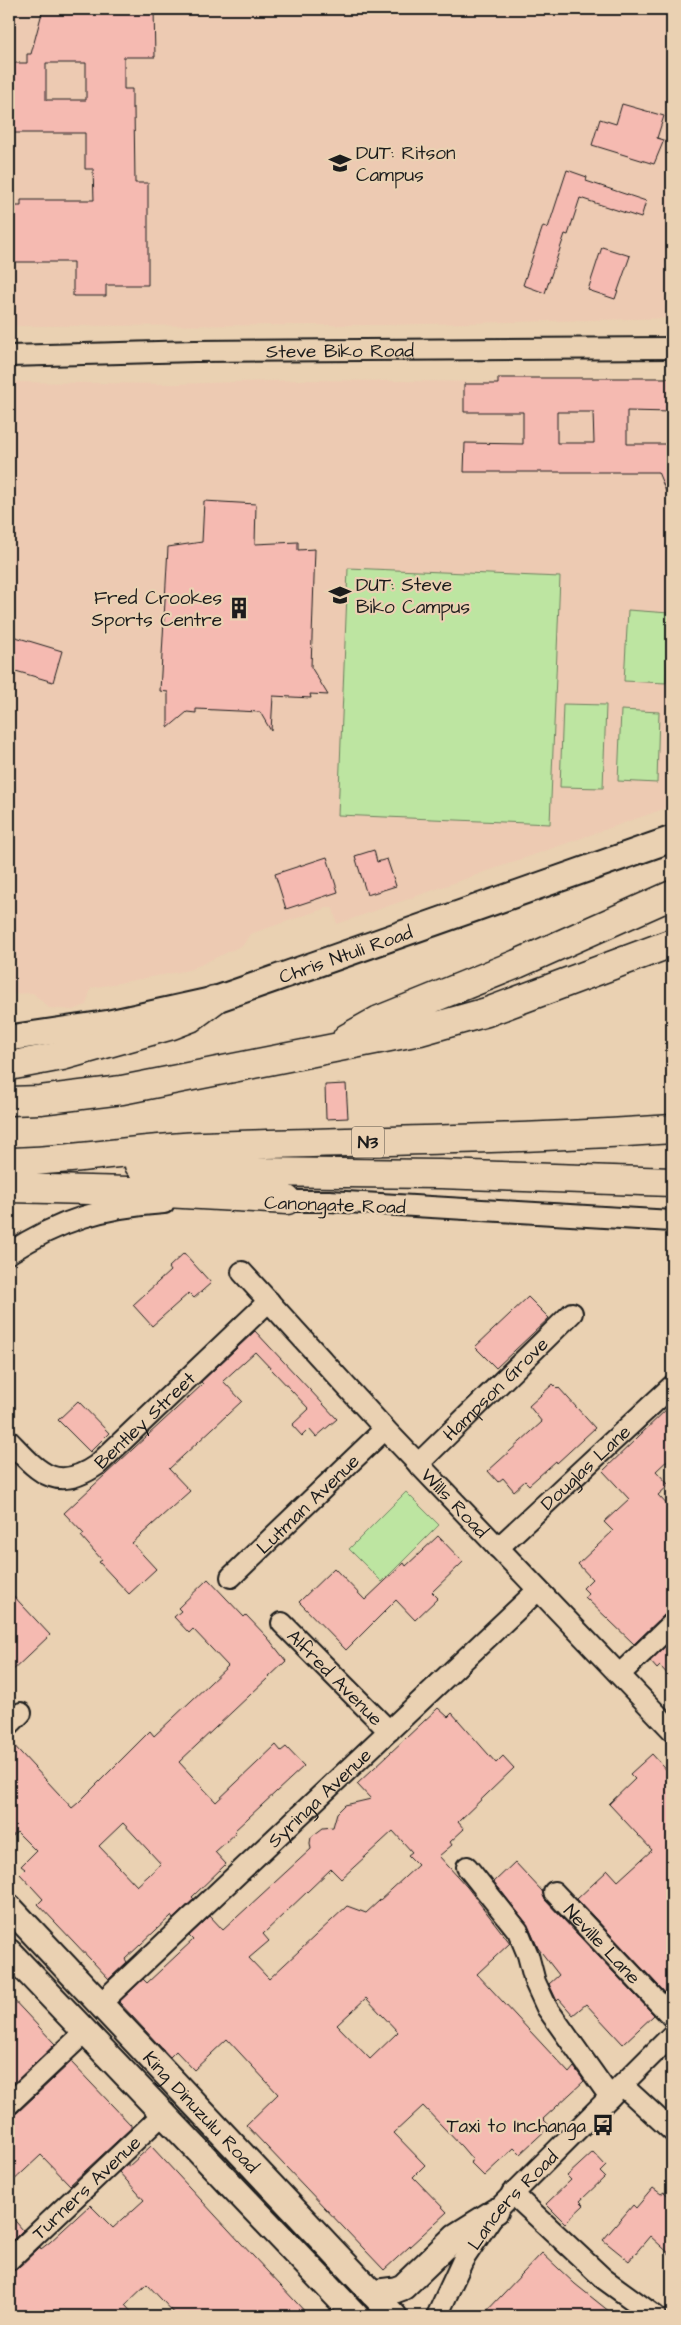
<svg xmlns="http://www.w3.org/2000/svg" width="681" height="2325" font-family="'Architects Daughter',sans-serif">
<rect width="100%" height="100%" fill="#ead1b2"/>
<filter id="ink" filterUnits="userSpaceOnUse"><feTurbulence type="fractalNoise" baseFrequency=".02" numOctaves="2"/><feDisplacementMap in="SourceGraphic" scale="10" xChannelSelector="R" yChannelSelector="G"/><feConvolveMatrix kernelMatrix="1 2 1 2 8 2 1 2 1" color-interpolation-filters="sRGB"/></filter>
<g filter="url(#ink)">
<path fill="#edcab2" d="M9 9H672V318L384 325 9 326Z
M299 380 672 384V806L337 924 333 908H326L250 934 243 945 189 970 91 988 86 1005 73 1010 49 1008 33 993 9 994V382L174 384Z"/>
<path fill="#bde5a1" stroke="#6c805e" d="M348 568 560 577 550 824 338 815Z
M628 610 669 613 666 683 624 681Z
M563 704 606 705 603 788 560 787Z
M621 710 659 712 657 783 618 781Z
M406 1492 439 1525 382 1582 349 1549Z"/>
<path fill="#f5bab1" stroke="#1c1c1c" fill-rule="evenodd" d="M43 9H154L155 57H124V89H132V108H134L135 183H148V285H106V296H73V262H9V206H21V200H94L93 169H85V133H9V101H14V63H27V54H31ZM46 63H86V100H46Z
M622 104 664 116 657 138 664 140 654 164 592 145 600 119 616 124Z
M567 170 587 177 586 181 646 201 641 218 580 198 568 235 565 234 545 293 523 285 543 226 548 228Z
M602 247 630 256 615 299 588 290Z
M498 378H672V412L627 411V444H672V506L658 472H464L465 443 523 444V412H464V384H498ZM557 412H593L594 443H557Z
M204 501 256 504 255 544 298 542V550L315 549 311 667 328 695 310 694 311 698 273 696 271 731 260 712 196 709V713L187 712 168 728V692L160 691 168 547 202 542Z
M9 635 62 651 53 682 9 669Z
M374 850 377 862 387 859 396 886 367 895 355 856Z
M327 857 338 892 286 909 275 874Z
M346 1084 348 1118 326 1119 325 1085Z
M184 1253 211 1283 194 1298 189 1293 152 1326 133 1305 170 1271 168 1268Z
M528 1297 549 1318 496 1368 475 1347Z
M255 1331 337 1419 316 1437 309 1429 302 1436 292 1425 309 1409 255 1352 223 1381 242 1401 169 1469 190 1491 132 1543 156 1569 129 1594 99 1562 102 1560 81 1536 84 1534 64 1513 203 1384 201 1382Z
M553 1384 558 1389 559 1388 595 1428 557 1463 556 1461 529 1485 525 1481 514 1491 503 1478 498 1482 488 1471 542 1422 529 1406Z
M78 1401 109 1433 90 1452 58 1420Z
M672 1404V1456L656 1471 669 1485 658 1495 672 1510V1612L664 1615 634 1644 585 1597 589 1594 583 1588 592 1579 578 1564 613 1531 604 1522 629 1499 603 1471Z
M438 1536 463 1562 432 1592 438 1598 415 1620 396 1600 346 1650 299 1602 334 1568 365 1600 404 1563 406 1566Z
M208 1579 244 1617 246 1615 268 1638 286 1661 179 1762 216 1802 276 1745 281 1751 286 1747 304 1766 234 1831 236 1833 215 1852 226 1864 192 1897 194 1899 173 1919 171 1916 125 1959 127 1962 109 1979 38 1904 43 1899 20 1874 25 1869 21 1866 36 1851 17 1832 9 1839V1740L72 1808 78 1803 150 1731 154 1736 228 1666 193 1629 189 1633 174 1617 181 1611 178 1608ZM123 1823 161 1864 137 1886 99 1846Z
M9 1591 50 1635 9 1674Z
M672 1640V1679L660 1666 657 1669 650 1661Z
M438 1708 448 1717 452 1713 496 1763 503 1756 514 1768 458 1822 464 1829 450 1842 452 1845 439 1856 467 1887 510 1943 477 1974 569 2073 574 2067 584 2081 543 2119 550 2126 520 2154 514 2148 484 2176 470 2162 473 2160 462 2147 423 2106 394 2133 425 2165 413 2177 447 2212 384 2270 246 2125 278 2094 227 2039 194 2070 176 2051 170 2057 119 2002 143 1979 147 1983 193 1940 189 1936 210 1916 223 1930 311 1849 310 1843 311 1837 323 1828 333 1827 337 1813 345 1805 371 1799 357 1784ZM393 1831 412 1852 408 1855 418 1865 366 1913 347 1906 269 1979 249 1958 269 1941 263 1934 331 1869 341 1879ZM366 1998 398 2032 370 2059 337 2025Z
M652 1754 672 1776 671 1999 577 1899 608 1870 618 1881 652 1850 609 1804 635 1779 630 1774Z
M515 1862 542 1891 545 1900 654 2015 623 2044 586 2004 573 2015 559 1999 557 2001 549 1984 559 1975 538 1948 527 1924 494 1882Z
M9 1995 55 2044 9 2088Z
M71 2062 131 2125V2128L70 2185 41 2155 9 2185V2116L17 2113Z
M151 2146 253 2256 309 2316H177L147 2284 125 2305 135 2316H9V2272L17 2269 40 2247 41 2249 50 2242 90 2205 113 2228 144 2200 119 2172 128 2163V2167Z
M593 2152 606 2166 600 2172 605 2177 580 2201 584 2205 565 2223 546 2204 571 2180 567 2176Z
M653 2188 661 2194 664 2192 672 2199V2256L650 2236 629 2261 603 2240 633 2205 636 2208Z
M9 2214 23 2230 9 2244Z
M542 2253 575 2284 615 2316H482Z"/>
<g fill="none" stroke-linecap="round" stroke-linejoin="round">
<g stroke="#1c1c1c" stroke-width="24">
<g id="minor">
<path id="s1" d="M9 356 195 351 672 348"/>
<path d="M273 1201H329L672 1221"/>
<path d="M9 1253C60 1220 103 1207 164 1203"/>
<path id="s2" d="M242 1272 385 1429 672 1730"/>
<path id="s3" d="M9 1441C38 1471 55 1494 97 1465L269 1301"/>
<path id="s4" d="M418 1464 572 1313"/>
<path id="s5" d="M498 1548 672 1386"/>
<path id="s6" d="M231 1577 385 1429"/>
<path id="s7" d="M282 1623 389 1731"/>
<path d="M620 1674 672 1624"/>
<path d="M9 1725 21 1713"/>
<path d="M467 1867 518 1931 528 1955 535 1982 547 2008 610 2097"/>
<path id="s8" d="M554 1892 672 2017"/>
<path id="s9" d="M100 2004 538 1590"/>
<path d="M622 2085 672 2131"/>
<path d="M9 2104 85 2032"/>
<path d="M512 2193 604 2279 655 2316"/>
<path id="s10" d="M9 2260 163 2114"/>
<path id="s11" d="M437 2316 463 2260 496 2211 672 2035"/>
</g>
</g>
<g stroke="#1c1c1c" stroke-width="29">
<g id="major">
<path id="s12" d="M9 1038 110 1023 214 1000 672 839"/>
<path id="s13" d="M9 1907 394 2316"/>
<path d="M9 1952 356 2316"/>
<path d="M372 2293 395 2290 403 2287 456 2236 496 2211"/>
</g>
</g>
<g stroke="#1c1c1c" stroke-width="31">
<path id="highway" d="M347 1038 379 1020 517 964 672 895
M9 1066 62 1056 172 1025 190 1018 214 1000
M9 1101 40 1100 122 1090 420 1031 487 1012 672 943
M9 1162C74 1161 139 1148 204 1146 360 1141 516 1140 672 1129
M139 1165 238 1172 440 1174 672 1182
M9 1188 130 1191 287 1200"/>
</g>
<use href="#minor" stroke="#ead1b2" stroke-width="20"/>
<use href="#major" stroke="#ead1b2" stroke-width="25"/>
<use href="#highway" stroke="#ead1b2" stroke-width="28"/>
</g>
</g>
<defs>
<g id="university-bare" transform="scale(1.725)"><path d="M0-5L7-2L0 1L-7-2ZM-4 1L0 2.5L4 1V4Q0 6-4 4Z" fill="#1c1c1c" stroke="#ead1b2" stroke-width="2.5" paint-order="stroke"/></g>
<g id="building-bare" transform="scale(1.725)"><path d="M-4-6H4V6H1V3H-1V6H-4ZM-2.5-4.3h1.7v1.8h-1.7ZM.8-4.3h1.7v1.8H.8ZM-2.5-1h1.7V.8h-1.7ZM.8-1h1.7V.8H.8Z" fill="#1c1c1c" stroke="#ead1b2" stroke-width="2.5" paint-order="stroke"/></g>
<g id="bus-bare" transform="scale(1.725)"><path d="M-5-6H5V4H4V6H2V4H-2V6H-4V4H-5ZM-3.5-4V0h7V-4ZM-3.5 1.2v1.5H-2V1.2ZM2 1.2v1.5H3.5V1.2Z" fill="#1c1c1c" stroke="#ead1b2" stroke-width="2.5" paint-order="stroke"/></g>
</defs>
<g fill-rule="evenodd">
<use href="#university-bare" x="340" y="163"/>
<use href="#university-bare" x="340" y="595"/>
<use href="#building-bare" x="239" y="608"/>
<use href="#bus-bare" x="603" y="2125"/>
</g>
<g text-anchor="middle" stroke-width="4.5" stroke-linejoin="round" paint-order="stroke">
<rect fill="#ead1b2" stroke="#5a5249" stroke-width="1" x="352" y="1126.5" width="32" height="31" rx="4"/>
<g font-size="18" font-weight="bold" fill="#1c1c1c">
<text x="368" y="1148">N3</text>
</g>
<g font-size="19" fill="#1c1c1c" stroke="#ead1b2" text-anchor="start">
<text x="356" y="159">DUT: Ritson<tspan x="356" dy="22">Campus</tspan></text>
<text x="356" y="591">DUT: Steve<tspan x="356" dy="22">Biko Campus</tspan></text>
<text x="222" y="604" text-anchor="end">Fred Crookes<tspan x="222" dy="22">Sports Centre</tspan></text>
<text x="586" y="2132" text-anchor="end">Taxi to Inchanga</text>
</g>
<g font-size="19" fill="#1c1c1c" stroke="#ead1b2">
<text dy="7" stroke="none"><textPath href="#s1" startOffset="331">Steve Biko Road</textPath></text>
<text dy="7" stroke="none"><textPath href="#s12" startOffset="348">Chris Ntuli Road</textPath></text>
<text transform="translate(335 1204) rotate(2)" y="7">Canongate Road</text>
<text dy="7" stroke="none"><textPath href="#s4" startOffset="108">Hampson Grove</textPath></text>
<text dy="7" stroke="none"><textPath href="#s3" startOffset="170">Bentley Street</textPath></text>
<text dy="7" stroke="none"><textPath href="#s5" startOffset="119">Douglas Lane</textPath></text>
<text dy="7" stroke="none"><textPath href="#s6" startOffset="106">Lutman Avenue</textPath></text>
<text dy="7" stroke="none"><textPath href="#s2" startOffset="314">Wills Road</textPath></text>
<text dy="7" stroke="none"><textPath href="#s7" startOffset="76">Alfred Avenue</textPath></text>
<text dy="7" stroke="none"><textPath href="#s9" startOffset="301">Syringa Avenue</textPath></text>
<text dy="7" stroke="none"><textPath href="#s8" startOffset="71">Neville Lane</textPath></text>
<text dy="7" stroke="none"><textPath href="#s13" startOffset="281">King Dinuzulu Road</textPath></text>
<text dy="7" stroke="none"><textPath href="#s10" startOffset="106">Turners Avenue</textPath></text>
<text dy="7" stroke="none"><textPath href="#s11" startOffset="140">Lancers Road</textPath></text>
</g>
</g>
<rect width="681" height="2325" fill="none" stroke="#ead1b2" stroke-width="30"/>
<rect x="15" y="15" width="651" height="2295" fill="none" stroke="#1c1c1c" stroke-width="2" filter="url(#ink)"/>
</svg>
